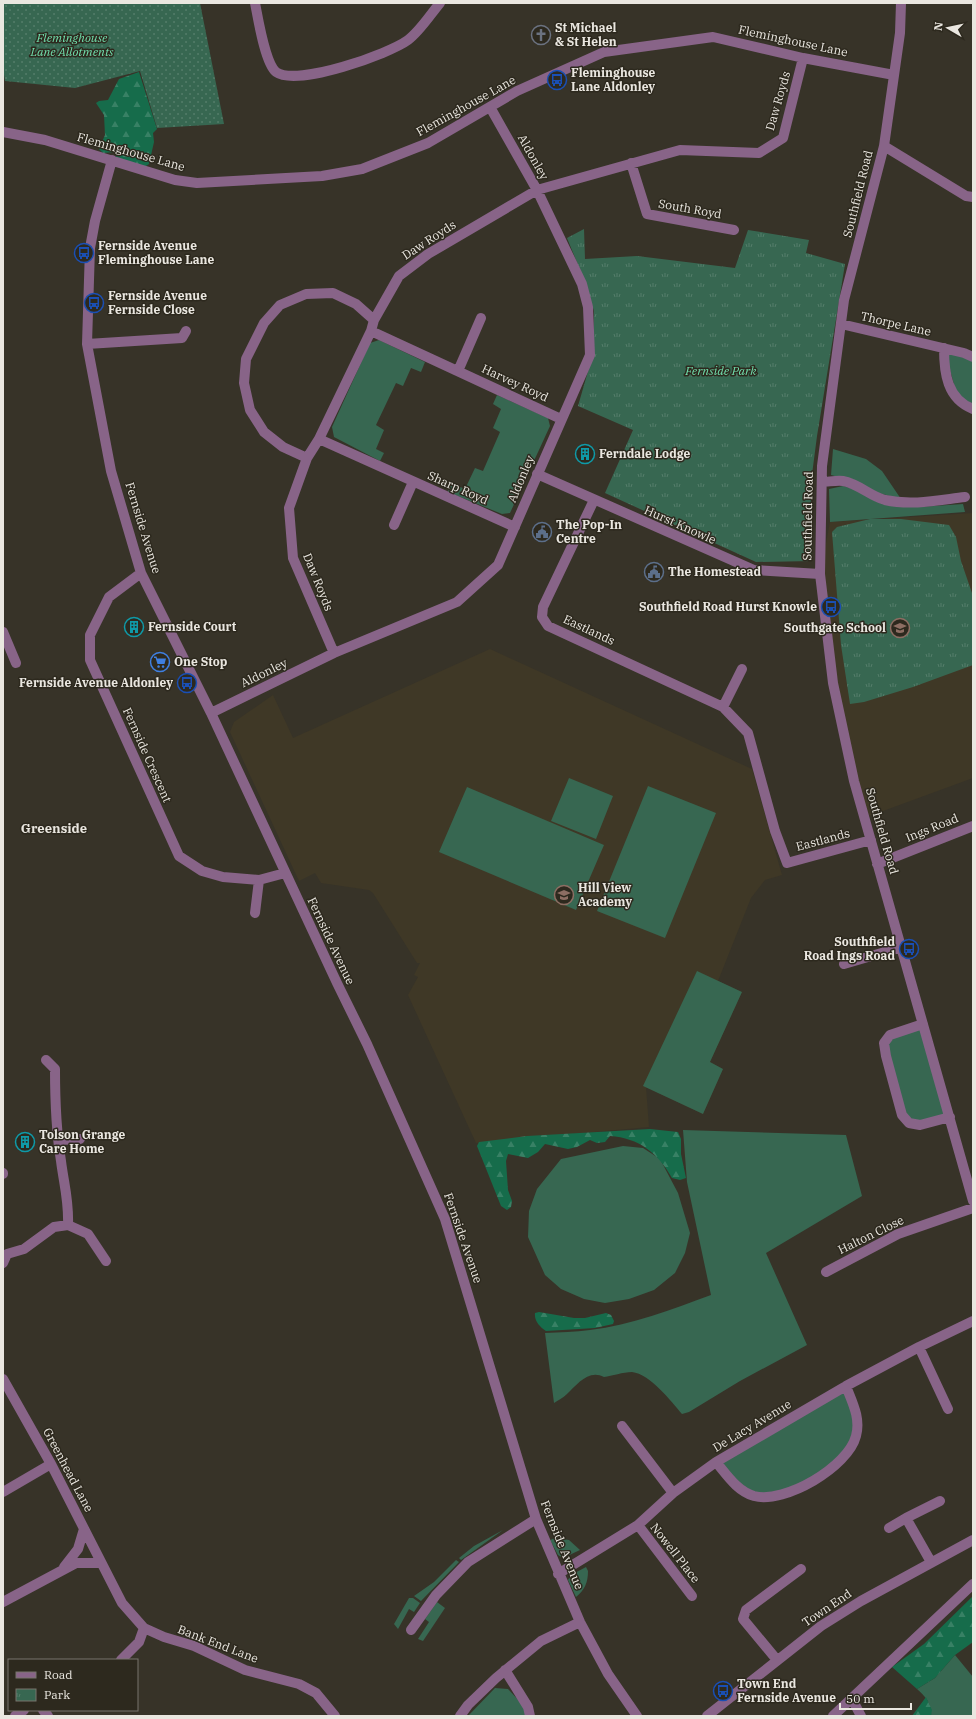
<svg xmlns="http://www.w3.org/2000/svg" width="976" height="1719" font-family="'IBM Plex Serif',serif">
<defs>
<pattern id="forest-firs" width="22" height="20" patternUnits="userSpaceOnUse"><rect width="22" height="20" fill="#166c4b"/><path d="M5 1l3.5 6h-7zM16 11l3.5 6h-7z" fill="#388165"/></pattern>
<pattern id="park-tufts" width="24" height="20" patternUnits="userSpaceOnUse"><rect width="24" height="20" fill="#376751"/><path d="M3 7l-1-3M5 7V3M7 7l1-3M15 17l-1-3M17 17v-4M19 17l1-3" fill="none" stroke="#547d6a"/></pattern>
<pattern id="garden-dots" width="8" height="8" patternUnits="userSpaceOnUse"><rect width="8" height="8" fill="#376751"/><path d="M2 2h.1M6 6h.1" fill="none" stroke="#547d6a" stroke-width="1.8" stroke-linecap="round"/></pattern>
</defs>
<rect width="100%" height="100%" fill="#373328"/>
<path fill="#3f3826" d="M973 513V778L864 818 854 781 820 574 830 522Z
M490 649 752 769 782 875 765 880 751 898 718 981 742 992 710 1062 723 1069 703 1114 646 1087 649 1127 476 1143 408 995 418 977 414 975 420 963H417L373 893 369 890 321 883 315 873 299 881 230 732 234 722 273 695 293 738Z"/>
<path fill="#376751" d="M379 340 425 362 421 372 411 368 403 386 396 383 376 425 384 430 376 449 384 453 380 461 334 437 332 427 370 343Z
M944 348 973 357V409L958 399Z
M497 395 548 418 550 426 510 513 502 514 448 492 451 483 465 489 475 468 483 471 500 432 493 428 501 409 493 404Z
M833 449 866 459 882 471 901 499 871 491 860 483 831 475Z
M843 486 919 507 963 504 965 512 830 522 829 489Z
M569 778 613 796 596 839 551 821Z
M648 786 716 813 665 938 597 911Z
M467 787 604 845 576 910 439 852Z
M697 971 742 992 710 1062 723 1069 703 1114 643 1086Z
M923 1024 949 1120 909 1123 884 1043Z
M683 1130 846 1135 862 1196 766 1253 807 1345 740 1381 689 1412 682 1414C671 1401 650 1374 632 1372 623 1372 612 1376 604 1377 588 1369 577 1385 567 1394 563 1398 558 1400 554 1403L545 1333C560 1332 575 1332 590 1330 631 1325 673 1309 711 1295L687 1182Z
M623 1146 643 1148 660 1159 678 1193 690 1233 685 1253 675 1273 654 1290 629 1299 605 1303 584 1299 561 1289 545 1275 528 1237 529 1211 537 1189 561 1159Z
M846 1386 858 1417 845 1455 801 1487 755 1496 716 1462Z
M503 1530 461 1560 459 1558 474 1546Z
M555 1538 569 1540 580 1550 563 1558 558 1555 550 1540Z
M456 1560 459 1562 421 1601 414 1596 434 1582Z
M586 1567 588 1571C588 1582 585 1590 576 1597L568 1580 571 1575Z
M409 1598H413L420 1603 414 1612 409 1609 398 1629 394 1624Z
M437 1602 445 1608 423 1641 418 1639 429 1622 425 1619Z
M955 1655 973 1677V1716H931C932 1704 926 1697 917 1689L935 1678Z
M495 1688 508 1689 524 1706 526 1716H468Z"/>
<path fill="url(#forest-firs)" d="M139 72 157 129 153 133 154 142 149 164 143 168 116 157 115 152 103 153 99 149 105 135 104 115 96 103 99 101 108 100 119 79Z
M650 1129 678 1132 681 1139V1154L686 1178 680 1180 672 1178C658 1153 639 1138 610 1136L605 1142 597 1143 590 1140 577 1147 568 1149 545 1144 538 1152 528 1158 508 1154 506 1161 508 1190 512 1201 511 1207 507 1210 501 1206 477 1146 479 1142 527 1136Z
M539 1312 574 1318H585L606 1313 611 1315 614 1321 613 1324 595 1328 546 1331C540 1327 534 1321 535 1313Z
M973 1596V1642L955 1655 935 1678 917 1689 892 1667 924 1644Z
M926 1697 932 1710 931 1716H912Z"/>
<path fill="url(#park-tufts)" d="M584 229 585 259 637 256 735 268 748 230 809 240 806 253 845 264 817 436 811 482 812 561 756 562 605 493 633 430 578 406 593 354 594 311 583 277 567 238Z
M870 519H901L949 525 956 537 961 561 973 596V665L913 687 864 702 850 704 841 645 832 532 837 527Z"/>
<path fill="url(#garden-dots)" d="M3 3H200L224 124 157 128 140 71 75 88 5 81 3 68Z"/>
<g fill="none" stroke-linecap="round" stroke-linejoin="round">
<path stroke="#886488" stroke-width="10" d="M255 3C258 18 265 63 276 72 297 87 389 54 408 40 420 31 430 15 440 3
M901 3 900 33 884 146 844 300 822 466 820 574 833 683 854 781 973 1201
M3 132 45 140 175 180 197 183 322 176 362 169 428 143 517 91 604 52 713 37 803 58 894 75
M884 146 966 196 973 197
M112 160 95 221 90 248 87 344 111 471 141 573 211 713 337 983 367 1044 445 1219 536 1519 580 1622 608 1674 637 1716
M631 163 647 214 734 230
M841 324 964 353 973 357
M371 331 561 419
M87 344 182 338 186 331
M944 348C944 373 947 399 973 409
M458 371 481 318
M319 439 515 527
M307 458 283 447 264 432 250 410 244 383 246 359 264 323 280 305 306 294 333 293 356 304 374 320
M537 474 754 570 820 574
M822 482C828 482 837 480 843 481 859 484 870 496 885 500 912 506 939 500 965 497
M594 500 543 607 542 617 548 626 723 707 748 733 775 831 787 863 871 840
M394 525 413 482
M141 573 109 597 90 635V660L179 856 202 871 223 877 259 880 285 873
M3 632 16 663
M334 653 293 558 289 508 307 458 319 439 371 331 374 320 399 276 428 254 537 190 680 150 759 153 783 138 803 58
M723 707 742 669
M211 713 334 653 457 602 498 565 590 355 588 307 582 284 537 190 490 107
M877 864 973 826
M255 913 259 880
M844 964 902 947
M923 1024 890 1035 884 1043 886 1056 902 1115 909 1123 920 1125 950 1117
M46 1060 55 1069C55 1100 56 1130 61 1161 64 1185 69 1200 68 1225
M59 1140 80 1139
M3 1173V1174
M3 1263 7 1254 24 1249 54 1227 68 1225 88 1234 106 1261
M826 1272 898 1234 973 1208
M919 1347 948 1409
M3 1379 51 1464 122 1603 144 1628 164 1637 194 1646 245 1670 299 1684 316 1693 335 1716
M622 1426 673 1493
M716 1462C727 1475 737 1491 754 1496 785 1504 848 1467 856 1436 861 1418 852 1402 846 1386
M3 1492 51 1464
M638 1525 692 1596
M889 1528 906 1518
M931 1562 906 1518 940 1501
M64 1567 78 1549 84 1529
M558 1574 638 1525 673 1493 716 1462 846 1386 919 1347 973 1321
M3 1602 76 1563H100
M411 1630 436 1595 468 1562 536 1519
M121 1660 139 1642 144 1628
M777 1660 743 1619 746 1610 801 1569
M505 1670 528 1707 530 1716
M852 1699 861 1716
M43 1710 48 1716
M15 1716 24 1710
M460 1716 468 1705 496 1678 541 1641 580 1622
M707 1716 821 1626 861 1601 973 1540
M833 1716 973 1584"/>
</g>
<defs>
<g id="church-ring" transform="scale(1)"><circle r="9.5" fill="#2d291e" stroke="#6b7280" stroke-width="1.5"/><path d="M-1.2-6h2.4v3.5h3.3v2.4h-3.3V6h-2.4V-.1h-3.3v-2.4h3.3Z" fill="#6b7280"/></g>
<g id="bus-ring" transform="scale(1)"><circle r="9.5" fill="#2d291e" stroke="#1a4fb4" stroke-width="1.5"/><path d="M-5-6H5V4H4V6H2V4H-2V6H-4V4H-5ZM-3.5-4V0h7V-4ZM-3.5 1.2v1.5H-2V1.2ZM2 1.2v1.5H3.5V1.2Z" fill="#1a4fb4"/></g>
<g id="building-ring" transform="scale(1)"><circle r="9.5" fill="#2d291e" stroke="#0f9aa8" stroke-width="1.5"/><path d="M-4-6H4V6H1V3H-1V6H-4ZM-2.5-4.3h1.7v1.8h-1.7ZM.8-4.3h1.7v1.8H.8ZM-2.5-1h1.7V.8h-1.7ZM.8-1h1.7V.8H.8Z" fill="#0f9aa8"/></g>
<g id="civic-ring" transform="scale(1)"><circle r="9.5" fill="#2d291e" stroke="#5c6f8a" stroke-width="1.5"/><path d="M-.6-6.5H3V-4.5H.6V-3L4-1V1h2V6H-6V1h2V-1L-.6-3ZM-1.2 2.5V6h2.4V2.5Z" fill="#5c6f8a"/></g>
<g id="school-ring" transform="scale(1)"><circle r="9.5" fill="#2d291e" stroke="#8d6e63" stroke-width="1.5"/><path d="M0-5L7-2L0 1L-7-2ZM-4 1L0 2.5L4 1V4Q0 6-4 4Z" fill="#8d6e63"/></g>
<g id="supermarket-ring" transform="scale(1)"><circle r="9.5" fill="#2d291e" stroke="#3f7fe0" stroke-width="1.5"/><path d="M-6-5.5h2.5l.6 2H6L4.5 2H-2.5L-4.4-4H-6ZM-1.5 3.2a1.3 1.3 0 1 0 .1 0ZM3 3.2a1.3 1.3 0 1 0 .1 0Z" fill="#3f7fe0"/></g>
</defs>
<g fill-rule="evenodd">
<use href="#church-ring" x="541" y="35"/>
<use href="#bus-ring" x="557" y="80"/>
<use href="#bus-ring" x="84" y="253"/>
<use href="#bus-ring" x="94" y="303"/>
<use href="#building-ring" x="585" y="454"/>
<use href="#civic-ring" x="542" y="532"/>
<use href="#civic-ring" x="654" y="572"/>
<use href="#bus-ring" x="831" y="607"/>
<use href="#building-ring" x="134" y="627"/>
<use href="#school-ring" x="900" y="628"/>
<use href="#supermarket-ring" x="160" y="662"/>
<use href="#bus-ring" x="187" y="683"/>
<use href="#school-ring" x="564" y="895"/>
<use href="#bus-ring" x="909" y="949"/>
<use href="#building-ring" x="25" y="1142"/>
<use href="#bus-ring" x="723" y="1691"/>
</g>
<g text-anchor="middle" stroke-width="3" stroke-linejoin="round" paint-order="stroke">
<g font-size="12" font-weight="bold" fill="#eae7e0" stroke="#2d291e" text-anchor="start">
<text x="555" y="32">St Michael<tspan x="555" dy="14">&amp; St Helen</tspan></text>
<text x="571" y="77">Fleminghouse<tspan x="571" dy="14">Lane Aldonley</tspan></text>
<text x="98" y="250">Fernside Avenue<tspan x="98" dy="14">Fleminghouse Lane</tspan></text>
<text x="108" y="300">Fernside Avenue<tspan x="108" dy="14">Fernside Close</tspan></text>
<text x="599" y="458">Ferndale Lodge</text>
<text x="556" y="529">The Pop-In<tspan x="556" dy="14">Centre</tspan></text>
<text x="668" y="576">The Homestead</text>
<text x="817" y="611" text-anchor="end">Southfield Road Hurst Knowle</text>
<text x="148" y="631">Fernside Court</text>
<text x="886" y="632" text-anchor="end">Southgate School</text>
<text x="174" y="666">One Stop</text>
<text x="173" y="687" text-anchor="end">Fernside Avenue Aldonley</text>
<text x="578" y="892">Hill View<tspan x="578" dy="14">Academy</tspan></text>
<text x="895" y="946" text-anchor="end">Southfield<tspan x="895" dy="14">Road Ings Road</tspan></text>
<text x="39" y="1139">Tolson Grange<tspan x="39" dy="14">Care Home</tspan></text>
<text x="737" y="1688">Town End<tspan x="737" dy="14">Fernside Avenue</tspan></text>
</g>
<g font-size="12" font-style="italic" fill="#71dfad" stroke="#2d291e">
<text x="72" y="42">Fleminghouse<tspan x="72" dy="14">Lane Allotments</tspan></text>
<text x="721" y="375">Fernside Park</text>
</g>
<g font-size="12" fill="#eae7e0" stroke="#2d291e">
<text transform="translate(793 41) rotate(12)" y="4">Fleminghouse Lane</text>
<text transform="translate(778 101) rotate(-74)" y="4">Daw Royds</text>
<text transform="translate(466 106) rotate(-29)" y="4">Fleminghouse Lane</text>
<text transform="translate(131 152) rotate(16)" y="4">Fleminghouse Lane</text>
<text transform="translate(533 157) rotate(61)" y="4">Aldonley</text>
<text transform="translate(858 194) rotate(-76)" y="4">Southfield Road</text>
<text transform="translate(690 209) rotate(10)" y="4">South Royd</text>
<text transform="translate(429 240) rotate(-33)" y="4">Daw Royds</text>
<text transform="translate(896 324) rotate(13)" y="4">Thorpe Lane</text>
<text transform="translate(515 383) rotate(25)" y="4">Harvey Royd</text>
<text transform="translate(521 479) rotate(-67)" y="4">Aldonley</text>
<text transform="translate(458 488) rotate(24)" y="4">Sharp Royd</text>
<text transform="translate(808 516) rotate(-89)" y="4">Southfield Road</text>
<text transform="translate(680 525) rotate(24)" y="4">Hurst Knowle</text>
<text transform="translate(143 528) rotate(73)" y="4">Fernside Avenue</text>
<text transform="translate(318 582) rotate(68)" y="4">Daw Royds</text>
<text transform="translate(589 630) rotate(25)" y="4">Eastlands</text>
<text transform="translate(264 673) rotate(-26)" y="4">Aldonley</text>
<text transform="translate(147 755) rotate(66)" y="4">Fernside Crescent</text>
<text transform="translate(932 828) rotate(-22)" y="4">Ings Road</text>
<text transform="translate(882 831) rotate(74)" y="4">Southfield Road</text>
<text transform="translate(823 840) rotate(-15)" y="4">Eastlands</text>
<text transform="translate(331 941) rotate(65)" y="4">Fernside Avenue</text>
<text transform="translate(871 1235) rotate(-26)" y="4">Halton Close</text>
<text transform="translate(463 1238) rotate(71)" y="4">Fernside Avenue</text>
<text transform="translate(752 1426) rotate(-31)" y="4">De Lacy Avenue</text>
<text transform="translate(68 1470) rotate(62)" y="4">Greenhead Lane</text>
<text transform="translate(562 1545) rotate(68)" y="4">Fernside Avenue</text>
<text transform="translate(675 1553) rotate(52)" y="4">Nowell Place</text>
<text transform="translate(827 1608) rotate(-34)" y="4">Town End</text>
<text transform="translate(218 1644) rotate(21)" y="4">Bank End Lane</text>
</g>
<g font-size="13" font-weight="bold" fill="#eae7e0" stroke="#2d291e">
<text x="54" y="833">Greenside</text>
</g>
</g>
<rect width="976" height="1719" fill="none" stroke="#eae7e0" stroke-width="8"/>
<rect x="8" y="1659" width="130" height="52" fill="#2d291e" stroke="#79756c"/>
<rect x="16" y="1672" width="20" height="6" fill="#886488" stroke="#79756c"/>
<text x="44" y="1679" font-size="12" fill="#eae7e0">Road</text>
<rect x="16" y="1689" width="20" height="12" fill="url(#park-tufts)" stroke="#79756c"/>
<text x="44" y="1699" font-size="12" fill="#eae7e0">Park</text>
<g transform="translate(948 28) rotate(279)" stroke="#2d291e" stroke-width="3" paint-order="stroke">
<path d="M0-3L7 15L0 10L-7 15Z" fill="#eae7e0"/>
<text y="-6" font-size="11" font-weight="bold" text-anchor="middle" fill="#eae7e0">N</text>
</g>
<path d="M840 1703v6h71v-6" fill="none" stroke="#eae7e0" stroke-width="2"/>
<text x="846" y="1703" font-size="12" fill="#eae7e0" stroke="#2d291e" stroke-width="3" paint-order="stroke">50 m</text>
</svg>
